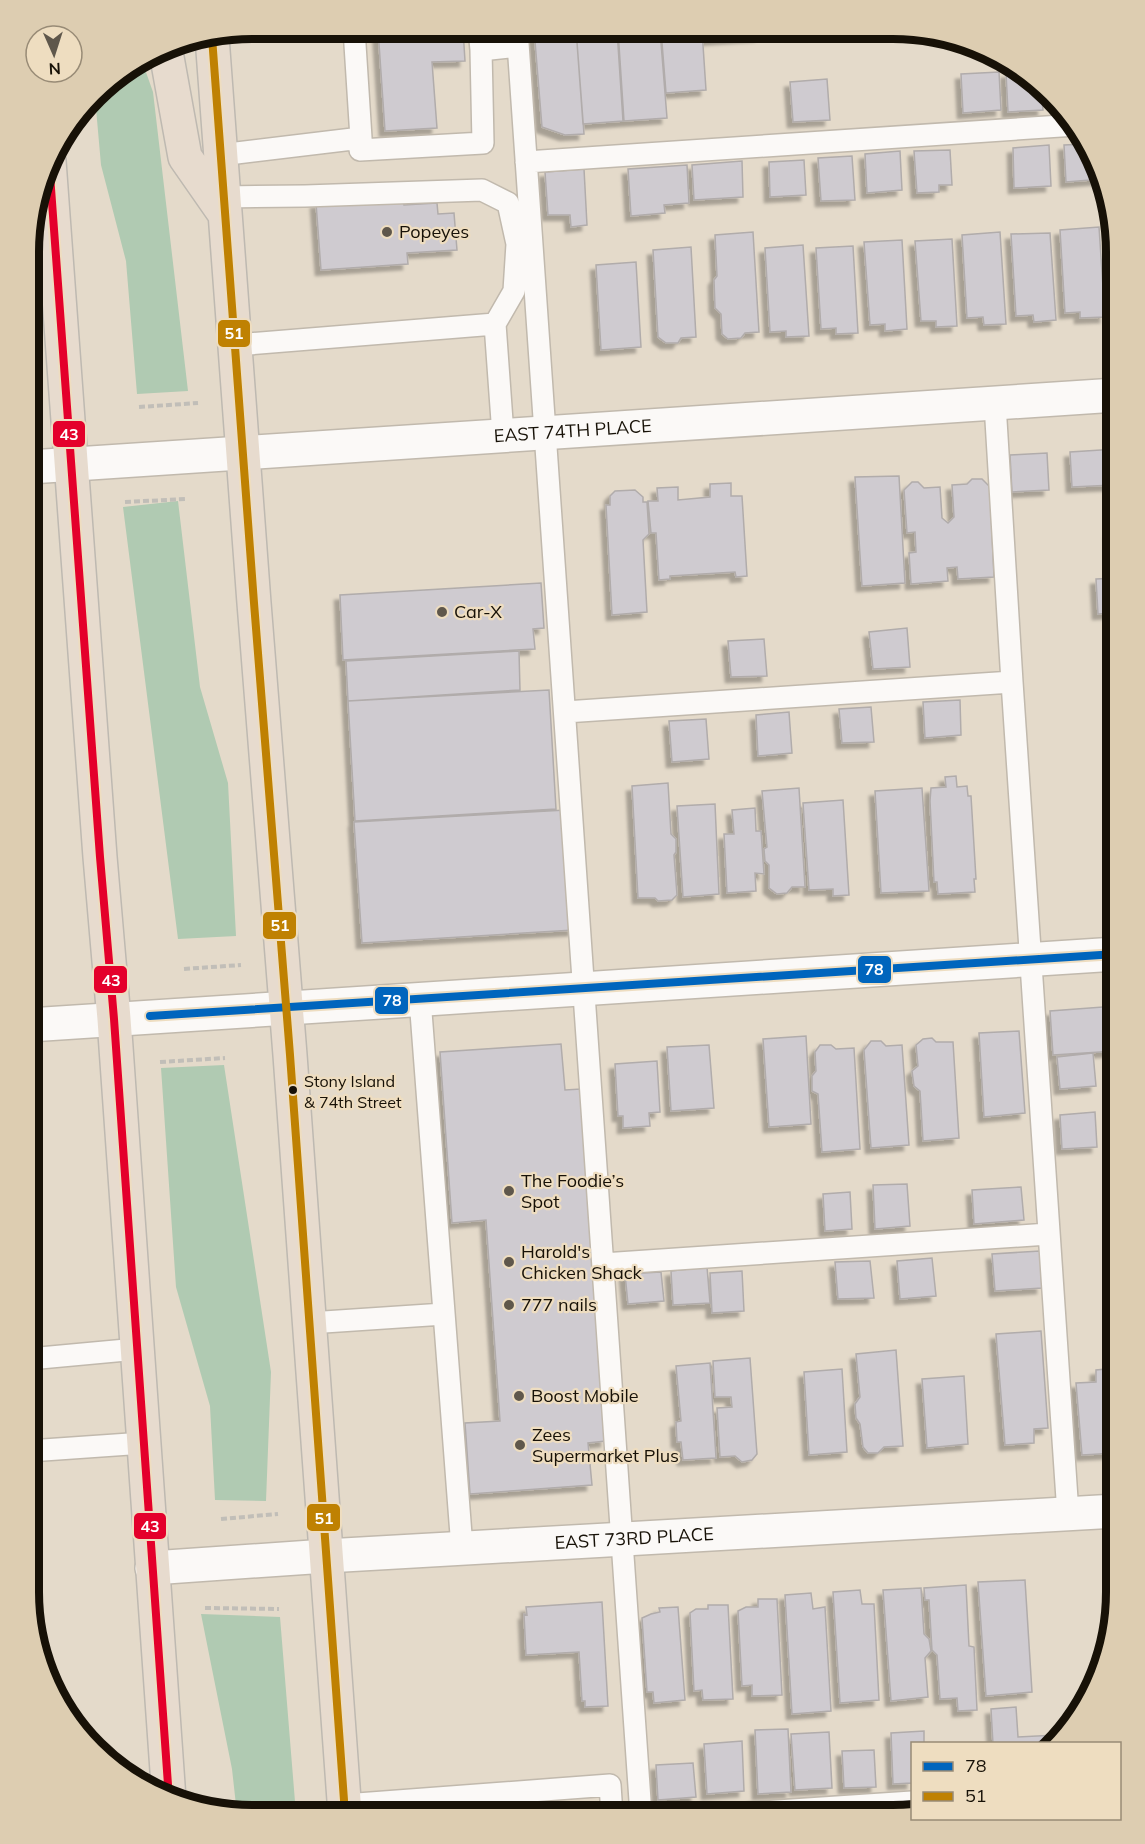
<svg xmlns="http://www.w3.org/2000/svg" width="1145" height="1844" font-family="Mulish,sans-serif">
<defs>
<filter id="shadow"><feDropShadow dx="-5.5" dy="5.5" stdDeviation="1.5" flood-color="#0004"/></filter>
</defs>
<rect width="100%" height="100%" fill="#e4daca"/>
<path fill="#b0cab2" d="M142 61 153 92 188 391 137 394 126 261 101 165 95 97 105 84Z
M178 501 200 687 228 783 236 936 178 939 123 507Z
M224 1065 271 1372 266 1501 215 1500 210 1406 176 1287 161 1068Z
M201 1614 280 1617 296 1814H237L232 1769Z"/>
<path fill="#cfcbd0" stroke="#b1acab" stroke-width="1.5" filter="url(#shadow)" d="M378 29H463L465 61 432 62 437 128 385 131Z
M534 29H576L584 134 565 135 542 127Z
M576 29 617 30 623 121 583 124Z
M618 30H660L667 118 624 121Z
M661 30H702L706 90 666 93Z
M703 30H759L760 36 704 40Z
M791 30H812V34H791Z
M999 72 1001 110 963 113 961 74Z
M1024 72 1041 87 1043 110 1008 112 1006 73Z
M827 79 830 120 793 122 790 82Z
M1086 144 1100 167 1102 179 1066 182 1064 145Z
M1049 145 1051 186 1014 188 1013 148Z
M950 150 952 185H939V192L917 193 914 151Z
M900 151 902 190 867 193 865 154Z
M852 156 855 200 821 201 818 158Z
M804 160 806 195 770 197 769 162Z
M742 161 743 197 694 200 692 165Z
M687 165 689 203 664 205 665 213 631 216 628 169Z
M584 169 587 225 571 227 570 215H548L545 172Z
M403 198 404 205 437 203 438 214 454 213 457 250 407 253 408 264 321 270 316 203Z
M1099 227 1105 317 1080 318V312L1065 313 1060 230Z
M1111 228 1116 252V309Z
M753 232 759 332 745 333 741 338 728 339 722 334 721 314 715 308 714 280 717 276 715 235Z
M1000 232 1006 324 984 325 983 317 967 318 962 235Z
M1050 233 1056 320 1034 322 1033 315 1016 316 1011 234Z
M952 239 957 326 936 327V321H921L915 241Z
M902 240 907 329 885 331V324L870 325 864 242Z
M803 245 809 336 786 337V331L770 332 765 248Z
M853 246 858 333 836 334V328L821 329 816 248Z
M691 247 696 337 681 338 678 343H666L658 337 653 250Z
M636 262 641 347 601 350 596 265Z
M1116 449V490L1113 485 1072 487 1070 452Z
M1047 453 1049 490 1012 492 1010 455Z
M899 476 905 583 862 586 855 477Z
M972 479H982L990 487 994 577 958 579 957 567 947 568 948 581 911 584 909 553 916 552 915 532 907 533 904 490 912 482H918L924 488 940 487 942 518 948 523 954 517 952 485 967 484Z
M731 483V496H742L747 576 736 577 735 572 670 576V579L659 580 656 533H651L648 501H658L657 488 678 487V500L710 497V484Z
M635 490 643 497V502H647L649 534 643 540 647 612 612 615 606 505H610V496L615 491Z
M1110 533H1116V559H1111Z
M1116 578V613L1098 614 1096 579Z
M541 583 544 628 533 629 535 649 343 660 340 595Z
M907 628 910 667 873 669 869 632Z
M764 639 767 676 731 677 728 641Z
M519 651 520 690 348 701 346 661Z
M549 690 556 809 355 821 348 701Z
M960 700 961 735 925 738 923 702Z
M871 707 874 742 842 743 839 709Z
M789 712 792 753 758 756 756 715Z
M706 719 709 759 672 762 669 721Z
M956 776 957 787 967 786 968 796H971L976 879H974L975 892 938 894 937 882H934L930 801 931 788 946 787 945 777Z
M668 783 671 834 676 839V852L674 855 677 895 672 900 658 901 655 898H638L632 786Z
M799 788 805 887H792L787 893 777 894 769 888V865L765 861 764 849 767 847 762 791Z
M922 788 929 891 881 893 875 791Z
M843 800 849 895 833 896V889L809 890 803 803Z
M715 804 719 894 683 897 677 806Z
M755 808 756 831H761L764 874 755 873 756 891 727 893 724 834H734L732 810Z
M566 810 574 930 362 943 354 822Z
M1116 1006V1051L1053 1055 1050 1011Z
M1019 1031 1025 1113 984 1117 979 1033Z
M806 1036 811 1124 769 1127 763 1039Z
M932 1038 936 1042H953L959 1138 923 1141 920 1091 914 1086 912 1071 918 1066 916 1045 923 1039Z
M871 1041H881L886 1046 902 1045 909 1145 871 1148 864 1050Z
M561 1044 565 1090 581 1089 606 1441 588 1443 592 1485 470 1494 465 1423 500 1421 486 1220 452 1223 440 1052Z
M709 1045 714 1108 671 1111 667 1047Z
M820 1045H831L836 1049 854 1048 860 1149 822 1152 818 1094 812 1091V1076L816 1071 815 1052Z
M1093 1053 1096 1086 1060 1089 1057 1057Z
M657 1061 660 1112 649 1113 650 1126 623 1128V1116H618L615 1064Z
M1095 1112 1097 1147 1062 1149 1060 1115Z
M907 1184 910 1226 875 1229 873 1185Z
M1021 1187 1024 1220 974 1224 972 1190Z
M850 1192 852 1229 825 1231 823 1194Z
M1040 1251 1042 1288 995 1291 992 1254Z
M932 1258 936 1296 900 1299 897 1261Z
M870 1261 874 1298 838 1299 835 1262Z
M707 1267 710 1303 673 1305 671 1271Z
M742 1271 744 1311 712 1313 710 1273Z
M661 1272 664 1301 628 1304 625 1274Z
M1041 1331 1048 1428 1034 1429V1443L1005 1445 996 1334Z
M896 1350 903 1446 884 1447 878 1453H868L863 1447 860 1424 856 1418 855 1404 860 1397 856 1354Z
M750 1358 757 1454 752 1460 742 1462 735 1456 720 1457 717 1408 732 1407 731 1397H715L713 1361Z
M710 1363 716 1458 683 1460 681 1442H677L676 1422 681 1421 676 1366Z
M1116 1368V1453L1082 1455 1076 1383 1096 1382V1370Z
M842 1369 847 1452 809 1455 804 1372Z
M964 1376 968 1444 927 1448 922 1379Z
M1025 1580 1032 1692 986 1696 978 1582Z
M966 1585 969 1646 974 1647 977 1710 958 1711 957 1698 940 1699 937 1655 932 1650 929 1600H925L924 1588Z
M921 1588 924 1634 929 1639 931 1651 925 1658 928 1697 891 1701 883 1590Z
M860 1590 862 1604H874L879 1700 840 1703 833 1592Z
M811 1593 813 1609 825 1607 831 1711 792 1714 785 1595Z
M758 1599H777L782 1695 752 1696V1685L742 1686 738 1611 746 1607H758Z
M602 1602 608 1706 585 1707V1701H582L579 1652 526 1655 524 1614 527 1615 526 1607Z
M708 1605H728L733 1699 703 1700 702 1690 694 1691 690 1613 696 1609H708Z
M678 1607 685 1700 654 1703 653 1692H647L642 1618 651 1614 660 1612 659 1608Z
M1016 1707 1018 1737 1056 1735V1742L1055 1744H993L991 1709Z
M788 1729 791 1792 758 1794 755 1730Z
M924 1731V1744H912V1783L893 1784 891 1733Z
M829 1732 832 1788 795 1790 791 1734Z
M742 1741 744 1791 707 1794 704 1744Z
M874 1750 876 1787 844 1788 842 1751Z
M693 1763 696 1797 658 1800 656 1765Z"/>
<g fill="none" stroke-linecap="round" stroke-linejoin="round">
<g stroke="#c1b9ad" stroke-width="24">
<path id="lane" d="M479 29 481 50 518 46
M517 29 641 1815
M361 138 360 150 483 143 481 50
M220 155 361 138 354 29
M526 162 1076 125
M223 197 305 196 482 190 508 203 517 244 514 291 495 324
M30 263 57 261
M236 345 495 324 503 435
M995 404 1012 682 1068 1514
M565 712 1012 682
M420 999 462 1548
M603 1264 1048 1234
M309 1323 444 1314
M29 1359 137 1349
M29 1451 144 1443
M344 1805 610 1785 612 1815
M715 1815 912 1802"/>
</g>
<g stroke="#c1b9ad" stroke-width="36">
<g id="street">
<path id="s1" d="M30 467 1116 395"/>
<path d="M29 1025 1116 954"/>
<path id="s2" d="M152 1568 326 1556 1116 1511"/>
</g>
</g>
<g stroke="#beb9b1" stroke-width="36">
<path id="highway" d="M212 37 254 603 290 1055 345 1814
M164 48 166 52 185 157 224 213
M49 161 100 857 114 1019 169 1799"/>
</g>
<path stroke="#c1beb8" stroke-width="4" stroke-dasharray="6 3" stroke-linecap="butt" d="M139 407 198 403
M125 502 186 499
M184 969 241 965
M160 1062 225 1058
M221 1519 278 1514
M205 1608 279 1609"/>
<use href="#lane" stroke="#fbf9f7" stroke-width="21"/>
<use href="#street" stroke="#fbf9f7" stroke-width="33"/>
<use href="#highway" stroke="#e7dbce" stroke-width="33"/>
<g stroke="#eeddc0" stroke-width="12">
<path id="bus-1" d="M150 1016 1116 954"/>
</g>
<g stroke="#eeddc0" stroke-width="12">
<path id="bus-2" d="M212 37 254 603 290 1055 345 1814"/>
</g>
<g stroke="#eeddc0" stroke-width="12">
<path id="bus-3" d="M49 161 100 857 114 1019 169 1799"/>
</g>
<use href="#bus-1" stroke="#0065bd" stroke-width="8"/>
<use href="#bus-2" stroke="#bf8102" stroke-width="8"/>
<use href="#bus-3" stroke="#e4002b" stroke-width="8"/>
</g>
<g fill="#5f574b" stroke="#eeddc0" stroke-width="2">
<circle cx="387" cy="232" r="6"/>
<circle cx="442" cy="612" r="6"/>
<circle cx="509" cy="1191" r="6"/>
<circle cx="509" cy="1262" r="6"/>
<circle cx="509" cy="1305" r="6"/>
<circle cx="519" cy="1396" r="6"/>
<circle cx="520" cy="1445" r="6"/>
</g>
<circle fill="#171107" stroke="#eeddc0" stroke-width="2" cx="293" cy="1090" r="5"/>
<g text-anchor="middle" stroke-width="4.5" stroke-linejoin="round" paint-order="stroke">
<g font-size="16" fill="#171107" stroke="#eeddc0" text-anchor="start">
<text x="304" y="1087">Stony Island<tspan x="304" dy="21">&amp; 74th Street</tspan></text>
</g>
<g font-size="18" fill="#171107" stroke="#eeddc0" text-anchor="start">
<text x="399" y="238">Popeyes</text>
<text x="454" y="618">Car-X</text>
<text x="521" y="1187">The Foodie’s<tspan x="521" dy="21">Spot</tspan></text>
<text x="521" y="1258">Harold's<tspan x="521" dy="21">Chicken Shack</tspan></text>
<text x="521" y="1311">777 nails</text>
<text x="531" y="1402">Boost Mobile</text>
<text x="532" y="1441">Zees<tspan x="532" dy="21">Supermarket Plus</tspan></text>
</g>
<g font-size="18" fill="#171107" stroke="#eeddc0">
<text dy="6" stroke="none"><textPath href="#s1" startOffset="544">EAST 74TH PLACE</textPath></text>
<text dy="6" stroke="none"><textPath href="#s2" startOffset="483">EAST 73RD PLACE</textPath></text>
</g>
</g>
<path d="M0 0H1145V1844H0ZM252 39H893A213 213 0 0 1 1106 252V1592A213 213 0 0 1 893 1805H252A213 213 0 0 1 39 1592V252A213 213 0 0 1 252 39Z" fill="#ddcdb1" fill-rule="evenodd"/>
<path fill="none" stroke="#171107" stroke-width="8" d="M252 39H893A213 213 0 0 1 1106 252V1592A213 213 0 0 1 893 1805H252A213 213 0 0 1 39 1592V252A213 213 0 0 1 252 39Z"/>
<g stroke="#eeddc0" stroke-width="2">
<rect x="217" y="319" width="34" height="29" rx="6" fill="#bf8102"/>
<rect x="52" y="420" width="34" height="28" rx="6" fill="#e4002b"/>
<rect x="262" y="911" width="35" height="29" rx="6" fill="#bf8102"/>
<rect x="857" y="955" width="35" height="29" rx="6" fill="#0065bd"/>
<rect x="93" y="965" width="35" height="29" rx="6" fill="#e4002b"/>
<rect x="374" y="986" width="35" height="29" rx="6" fill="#0065bd"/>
<rect x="306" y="1503" width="35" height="29" rx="6" fill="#bf8102"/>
<rect x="133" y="1512" width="34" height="28" rx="6" fill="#e4002b"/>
</g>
<g font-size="16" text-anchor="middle" font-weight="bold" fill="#fff">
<text x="234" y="339">51</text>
<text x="69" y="440">43</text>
<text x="280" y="931">51</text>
<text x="874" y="975">78</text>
<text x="111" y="986">43</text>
<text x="392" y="1006">78</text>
<text x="324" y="1524">51</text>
<text x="150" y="1532">43</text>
</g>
<rect x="911" y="1742" width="210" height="78" fill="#eeddc0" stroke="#988b76" stroke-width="1.5"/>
<rect x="923" y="1762" width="30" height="9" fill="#0065bd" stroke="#988b76" stroke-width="1.5"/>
<text x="965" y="1772" font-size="18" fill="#171107">78</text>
<rect x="923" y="1792" width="30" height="9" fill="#bf8102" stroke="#988b76" stroke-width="1.5"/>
<text x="965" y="1802" font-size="18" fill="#171107">51</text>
<g transform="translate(54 54) rotate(177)"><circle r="28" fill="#eeddc0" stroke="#988b76" stroke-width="1.5"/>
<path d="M0-4.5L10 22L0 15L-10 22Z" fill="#5f574b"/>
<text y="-9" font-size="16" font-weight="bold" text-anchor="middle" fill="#171107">N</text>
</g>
</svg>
